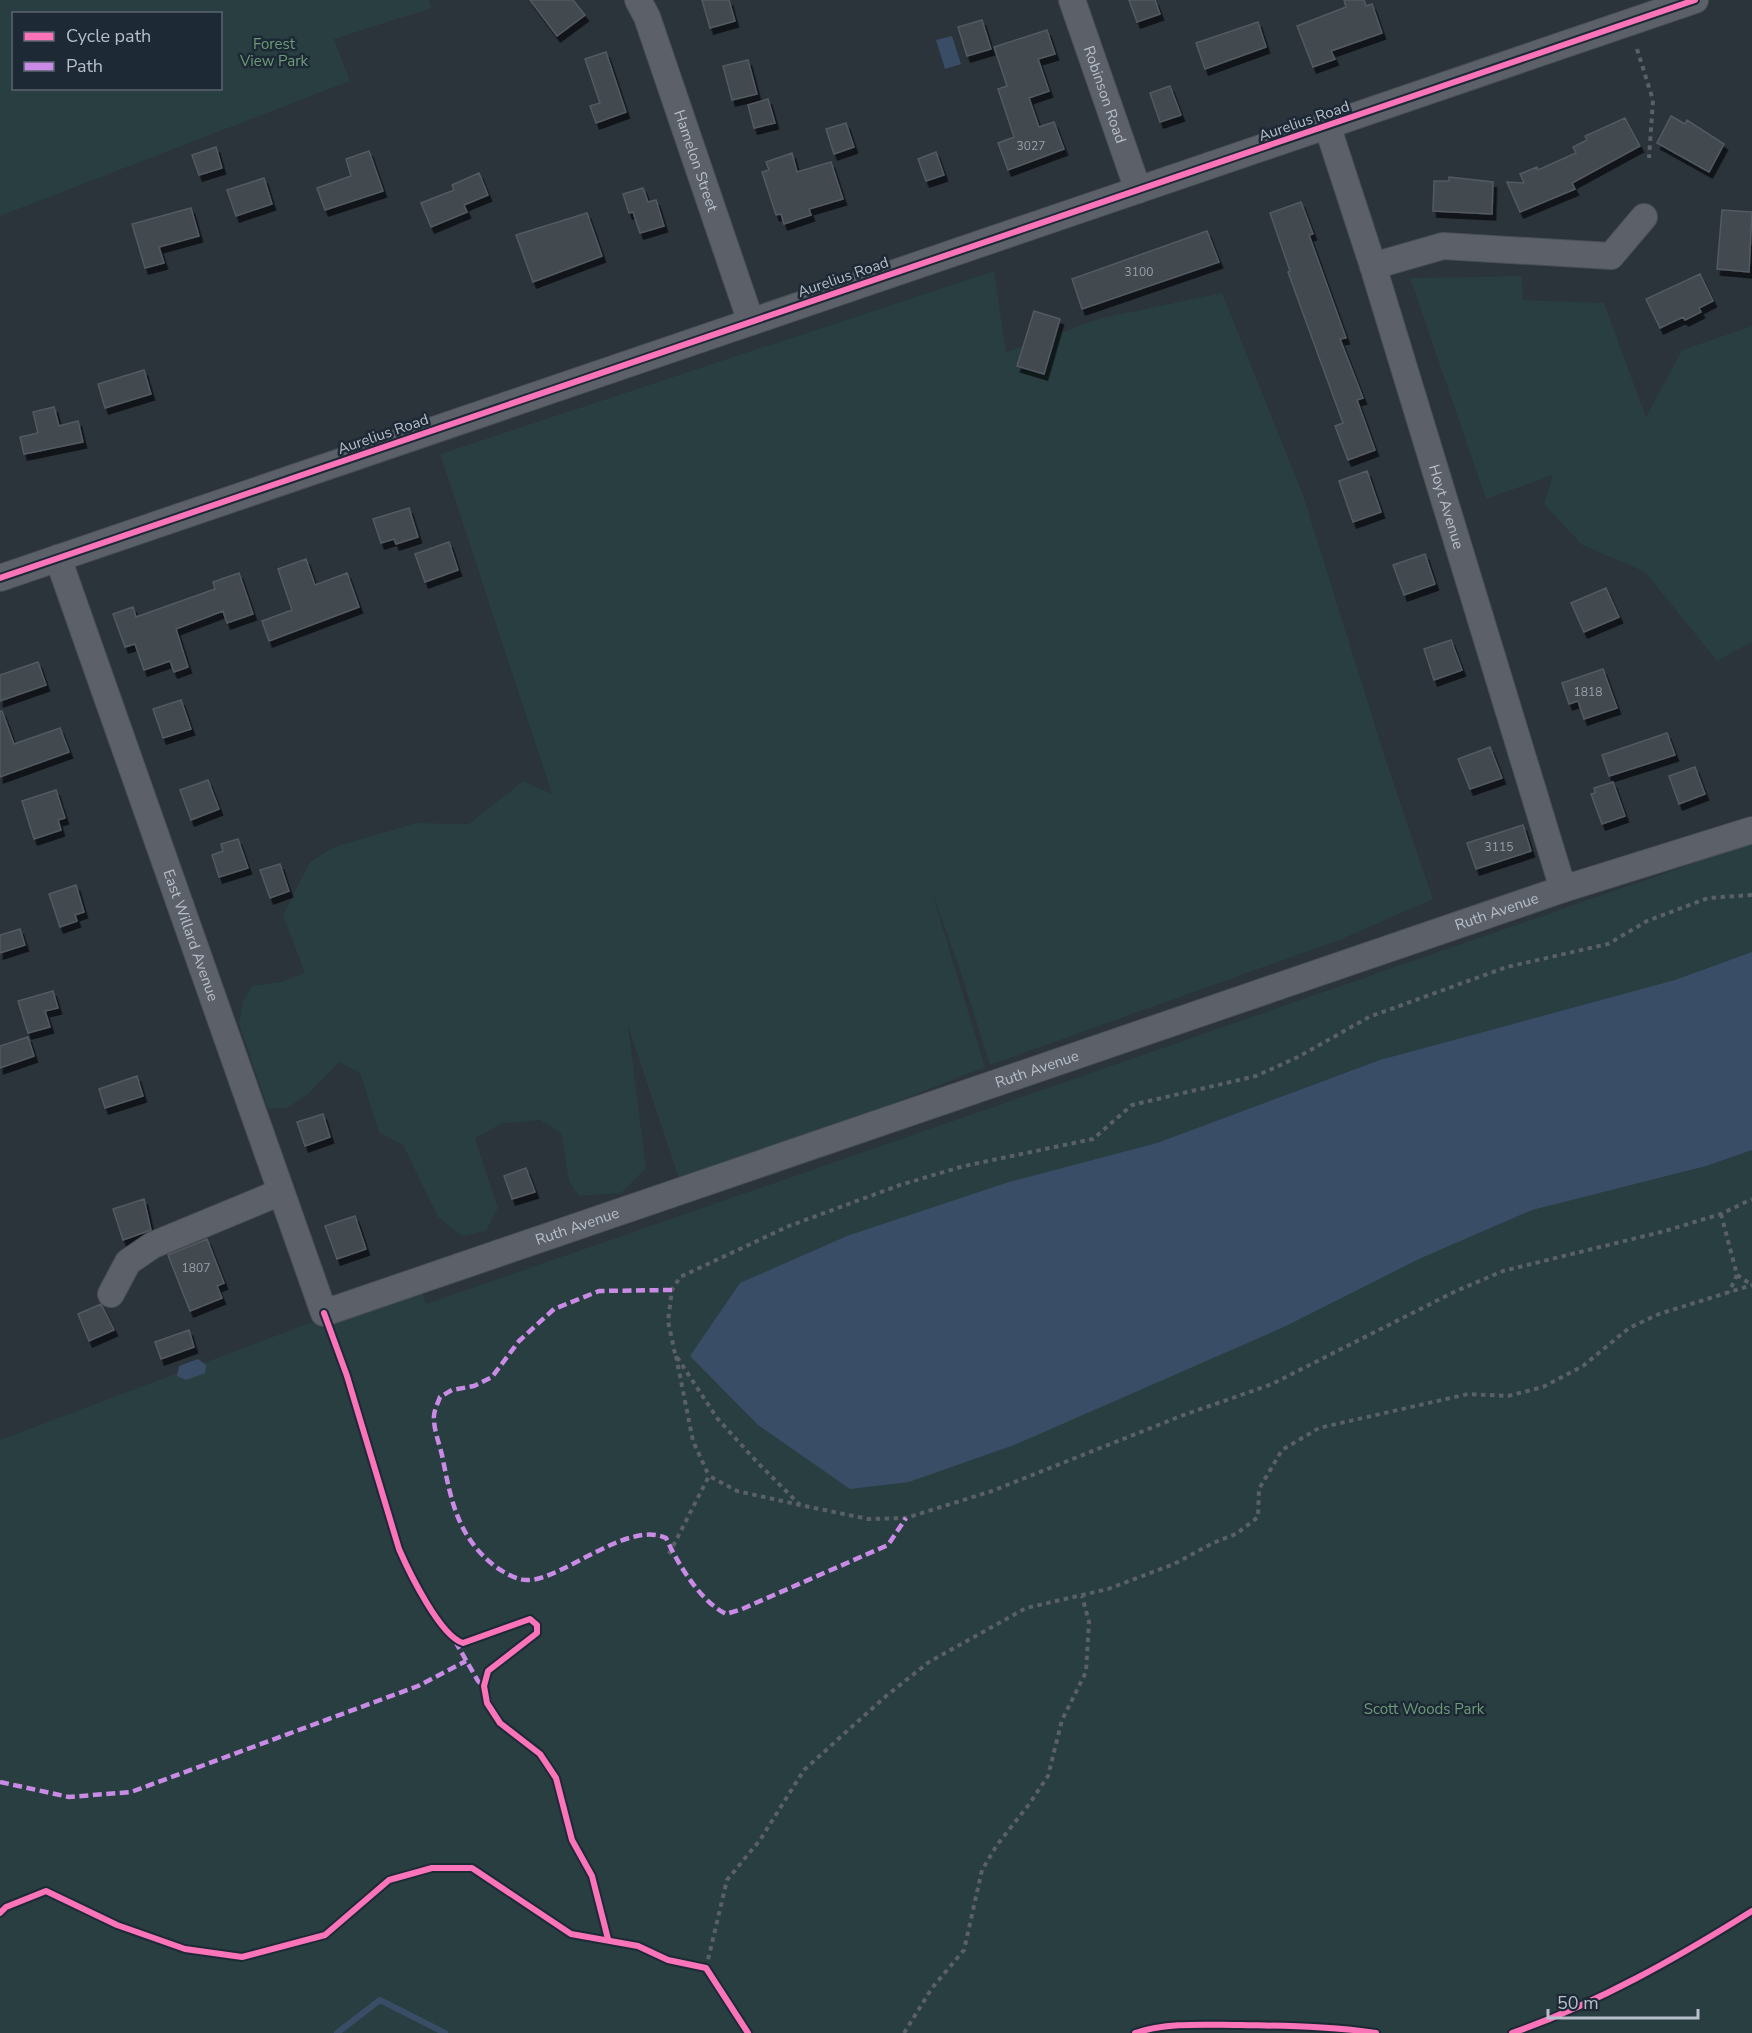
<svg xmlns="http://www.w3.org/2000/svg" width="1752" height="2033" font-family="'Nunito Sans',sans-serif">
<defs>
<filter id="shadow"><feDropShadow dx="3.5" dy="6" stdDeviation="0" flood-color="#0009"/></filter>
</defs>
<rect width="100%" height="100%" fill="#2b333b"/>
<path fill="#283e41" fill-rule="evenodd" d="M0 0H429L432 8 334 39 350 81 0 216ZM14 14H220V88H14Z
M994 271 1006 352 1101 318 1222 293 1303 495 1388 767 1433 899 1342 939 990 1065 959 967 932 893 985 1067 682 1187 628 1026 646 1168 621 1193 579 1196 569 1181 561 1133 540 1120 501 1124 475 1138 498 1208 486 1231 462 1236 438 1217 403 1145 379 1132 360 1073 339 1062 307 1095 287 1108 268 1109 239 1023 243 1001 252 986 280 982 305 973 283 915 310 862 332 848 416 823 469 824 523 781 552 794 440 454Z
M1522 276 1523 300 1604 303 1646 417 1682 350 1752 326V642L1717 661 1645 572 1582 545 1544 504 1553 475 1486 499 1410 278Z
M1752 843V2033H0V1440L418 1282 426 1304Z"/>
<path fill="#3a4d66" d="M952 36 961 64 945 69 936 40Z
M1752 952V1150L1706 1166 1532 1210 1419 1259 1286 1326 1014 1445 909 1482 850 1489 758 1425 690 1356 740 1283 847 1236 1009 1182 1157 1143 1380 1060 1675 980Z
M198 1359 206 1365 205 1373 186 1380 177 1376 179 1366Z"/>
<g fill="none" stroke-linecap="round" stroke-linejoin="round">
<path stroke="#3a4d66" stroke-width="6" d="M337 2033 380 2000 445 2033"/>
</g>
<path fill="#42484f" stroke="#535a62" stroke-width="1.5" filter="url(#shadow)" d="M530 0H573L585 15 557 36Z
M702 0H729L735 21 710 28Z
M1129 0H1155L1160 14 1137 22Z
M1344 0H1364L1366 6 1372 4 1382 33 1331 51 1335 59 1313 67 1297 26 1346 7Z
M982 20 991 49 967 56 958 27Z
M1258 22 1266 47 1205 69 1196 43Z
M1047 30 1055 54 1038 59 1049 91 1029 98 1039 127 1054 122 1064 149 1008 170 998 143 1014 137 998 89 1007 86 994 47Z
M606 52 626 112 596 123 590 106 600 103 585 59Z
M748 60 757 94 732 100 723 66Z
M1170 86 1181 115 1160 122 1150 93Z
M768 99 775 123 754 128 748 105Z
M1671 116 1685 124 1687 120 1724 144 1709 172 1657 143Z
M1625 118 1640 146 1572 183 1575 189 1520 212 1507 182 1524 183 1520 174 1537 167 1538 170 1576 153 1573 147 1587 140 1585 136Z
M846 123 854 147 834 154 826 129Z
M216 147 222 168 199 175 192 155Z
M369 151 383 191 325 210 317 188 351 176 346 159Z
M936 152 944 175 926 181 918 159Z
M792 153 797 172 831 162 843 199 809 209 811 215 784 224 781 214 776 215 762 172 769 170 766 162Z
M479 173 488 195 464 205 467 212 431 227 421 203 454 190 452 185Z
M1449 177 1493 182 1492 214 1433 211 1434 181H1449Z
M264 178 272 204 236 216 227 190Z
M643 188 648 202 656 200 664 226 640 233 633 212 629 213 623 194Z
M1301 202 1313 234 1309 235 1346 338 1340 339 1363 398 1357 400 1375 450 1348 460 1335 426 1343 423 1288 272 1290 271 1270 213Z
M191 208 199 236 159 247 164 263 145 268 132 224Z
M1722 210 1752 212 1749 272 1717 269Z
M587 213 602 256 533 282 516 235Z
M1207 231 1219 262 1082 309 1072 279Z
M1700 274 1713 301 1699 308 1701 312 1685 320 1683 317 1660 328 1646 299Z
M1034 311 1060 319 1044 374 1017 366Z
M144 370 151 394 105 408 98 384Z
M54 407 59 426 78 421 83 442 24 454 20 437 38 433 33 412Z
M1367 471 1381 512 1353 522 1339 481Z
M409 508 418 537 396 544 394 539 381 543 373 519Z
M449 542 458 570 425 582 415 554Z
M1425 554 1435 584 1404 595 1393 565Z
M306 559 315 585 347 573 359 607 269 641 262 621 292 610 278 569Z
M239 573 253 614 227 623 223 611 176 629 188 667 174 672 170 661 144 670 135 644 125 647 113 614 133 607 136 617 215 589 213 582Z
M1606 588 1619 617 1584 632 1571 603Z
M1451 640 1462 670 1434 680 1424 649Z
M38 662 46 685 0 701V675Z
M1603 669 1617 708 1584 719 1578 701 1569 704 1562 683Z
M181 700 191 729 163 738 153 709Z
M0 711H2L14 744 60 728 69 752 0 777Z
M1667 733 1675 755 1609 776 1602 755Z
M1490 747 1502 778 1470 789 1458 759Z
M1695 767 1705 794 1679 804 1669 776Z
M208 780 219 809 191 820 180 790Z
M1613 782 1625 816 1602 824 1591 794 1595 793 1594 788Z
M56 790 65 818 58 820 61 830 34 839 22 801Z
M1523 825 1531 851 1476 869 1467 843Z
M238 839 248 868 219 877 212 855 223 851 221 844Z
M280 864 289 891 270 898 260 870Z
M76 885 84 912 75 915 77 921 60 927 49 894Z
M20 929 25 945 0 953V935Z
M53 991 58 1008 45 1011 50 1027 28 1033 18 1001Z
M28 1037 34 1056 0 1068V1046Z
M137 1076 143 1096 105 1108 99 1089Z
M323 1114 330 1137 305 1146 297 1122Z
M526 1168 535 1192 512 1199 504 1176Z
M144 1199 151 1230 123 1240 113 1209Z
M355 1216 366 1249 337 1259 325 1226Z
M207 1239 224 1283 217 1286 222 1298 190 1311 168 1255Z
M101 1304 114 1330 89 1341 78 1314Z
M189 1330 194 1347 161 1359 155 1342Z"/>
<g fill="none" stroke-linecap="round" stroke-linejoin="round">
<g stroke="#494f55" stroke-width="28">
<g id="minor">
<path id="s1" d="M638 0 647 17 751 322"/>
<path id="s2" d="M1072 0 1138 190"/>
<path id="s3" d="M1327 125 1373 266 1563 889"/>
<path d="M1373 266 1443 246 1611 256 1644 217"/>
<path id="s4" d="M58 558 324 1313 1563 889 1752 830"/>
<path d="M0 578 1695 0"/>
<path d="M111 1294 128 1262 153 1245 281 1192"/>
</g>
</g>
<path stroke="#5a6065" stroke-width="4" stroke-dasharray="4.5 4.5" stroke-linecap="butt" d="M1637 49 1653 100 1649 158
M1752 895 1708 898 1647 921 1608 944 1507 967 1468 981 1369 1017 1298 1057 1256 1076 1132 1105 1093 1139 964 1166 900 1185 789 1226 680 1277 672 1290 668 1321 675 1354 717 1418 757 1462 800 1505 868 1519 906 1518 992 1491 1181 1416 1272 1384 1456 1291 1503 1271 1665 1231 1721 1214 1752 1199
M1721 1214 1737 1275 1729 1292
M1737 1275 1752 1285
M676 1356 693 1441 709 1476
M669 1554 709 1476 737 1491 800 1505
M706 1968 727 1880 760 1840 804 1770 886 1696 929 1662 1026 1608 1108 1589 1174 1564 1213 1543 1236 1534 1258 1517 1259 1489 1282 1450 1319 1428 1468 1394 1508 1396 1543 1387 1583 1366 1629 1328 1659 1314 1752 1285
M904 2033 932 1988 964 1950 982 1870 997 1845 1030 1803 1048 1776 1062 1720 1086 1672 1089 1622 1082 1596"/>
<use href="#minor" stroke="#5c6169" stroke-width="26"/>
<path stroke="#ca8be6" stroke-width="4.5" stroke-dasharray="9 4.5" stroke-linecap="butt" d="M672 1290 599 1291 554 1309 519 1341 492 1377 474 1386 452 1390 440 1397C438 1403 433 1412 434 1419 434 1430 439 1443 442 1455 451 1500 457 1537 496 1567 505 1573 518 1581 529 1580 563 1579 628 1520 666 1538 678 1564 700 1601 726 1614L742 1609 888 1545 906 1518
M455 1641 478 1681 484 1686
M0 1782 69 1797 131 1792 418 1686 466 1661"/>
<g stroke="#1e2936" stroke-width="10">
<path id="cycleway" d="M0 578 1695 0
M324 1313 347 1376 399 1549C409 1572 440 1636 463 1643L530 1619 537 1625V1633L488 1671 484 1686 487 1703 500 1723 540 1754 556 1778 572 1840 592 1876 608 1939
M0 1913 6 1907 46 1891 117 1925 185 1949 242 1957 325 1935 389 1880 432 1868H472L571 1934 638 1946 668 1960 706 1968 748 2033
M1135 2033C1169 2022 1206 2025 1241 2025 1286 2026 1332 2026 1376 2033
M1512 2033C1596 2004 1677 1958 1752 1911"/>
</g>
<use href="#cycleway" stroke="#fb73b8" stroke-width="6"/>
</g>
<g text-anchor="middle" stroke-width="5" stroke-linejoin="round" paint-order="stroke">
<g font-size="12" fill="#99a1ac">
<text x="1031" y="150">3027</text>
<text x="1139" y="276">3100</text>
<text x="1588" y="696">1818</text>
<text x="1499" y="851">3115</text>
<text x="196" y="1272">1807</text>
</g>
<g font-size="15" fill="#6d9c77" stroke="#1e2936">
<text x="274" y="49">Forest<tspan x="274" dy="17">View Park</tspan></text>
<text x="1424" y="1714">Scott Woods Park</text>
</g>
<g font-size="15" fill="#b6bfcb" stroke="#1e2936">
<text dy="5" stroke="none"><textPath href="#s2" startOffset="100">Robinson Road</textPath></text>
<text transform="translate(1304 121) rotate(-19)" y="5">Aurelius Road</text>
<text dy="5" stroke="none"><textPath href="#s1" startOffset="171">Hamelon Street</textPath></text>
<text transform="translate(843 277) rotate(-19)" y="5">Aurelius Road</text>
<text transform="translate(383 434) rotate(-19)" y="5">Aurelius Road</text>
<text dy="5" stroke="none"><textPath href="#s3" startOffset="400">Hoyt Avenue</textPath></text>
<text dy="5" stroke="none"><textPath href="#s4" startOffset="2040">Ruth Avenue</textPath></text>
<text dy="5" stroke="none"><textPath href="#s4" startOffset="400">East Willard Avenue</textPath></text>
<text dy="5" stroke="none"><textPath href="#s4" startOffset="1554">Ruth Avenue</textPath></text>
<text dy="5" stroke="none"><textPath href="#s4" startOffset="1068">Ruth Avenue</textPath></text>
</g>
</g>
<rect x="12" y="12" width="210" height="78" fill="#1e2936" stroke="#5b6572" stroke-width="1.5"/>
<rect x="24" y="32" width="30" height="9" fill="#fb73b8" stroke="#5b6572" stroke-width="1.5"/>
<text x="66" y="42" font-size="18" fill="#b6bfcb">Cycle path</text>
<rect x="24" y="62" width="30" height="9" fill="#ca8be6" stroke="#5b6572" stroke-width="1.5"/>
<text x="66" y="72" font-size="18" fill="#b6bfcb">Path</text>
<path d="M1548 2009v9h150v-9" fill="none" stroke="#b6bfcb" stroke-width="3"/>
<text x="1557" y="2009" font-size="18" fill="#b6bfcb" stroke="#1e2936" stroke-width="4.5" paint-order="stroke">50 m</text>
</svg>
